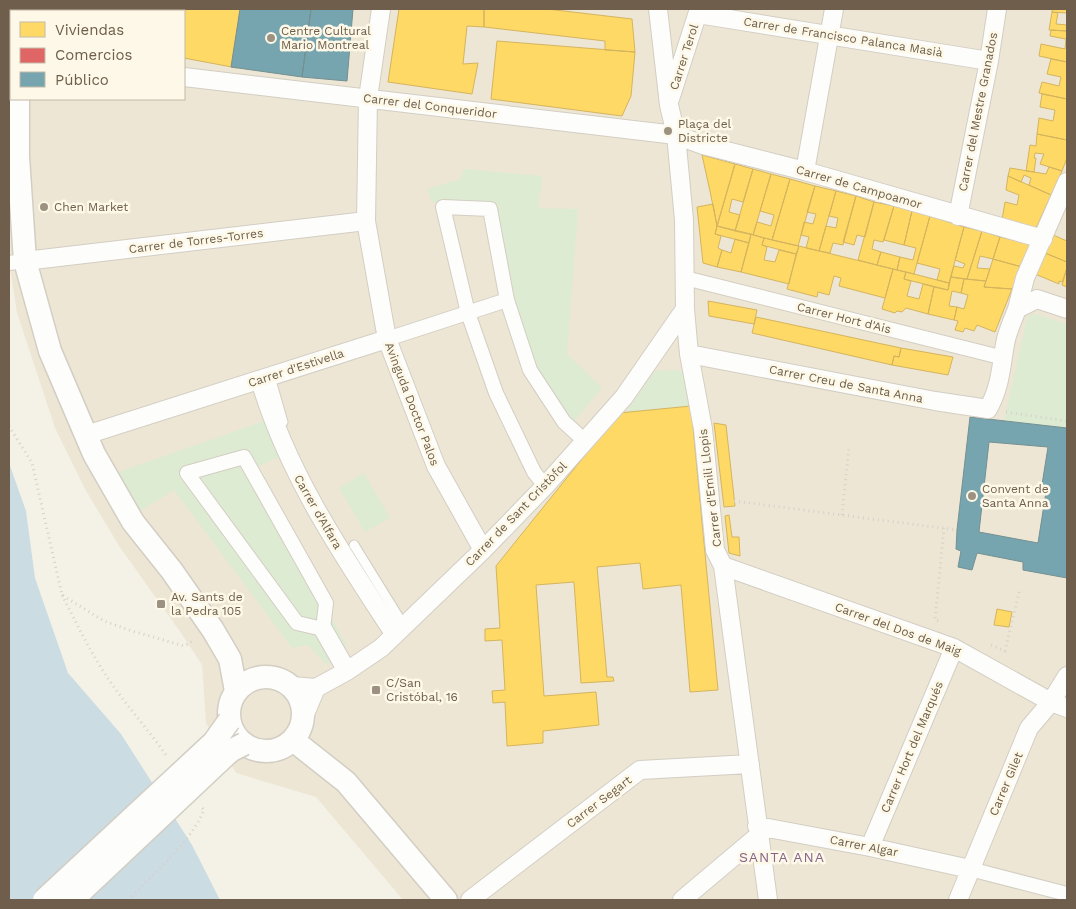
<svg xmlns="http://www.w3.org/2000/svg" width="1076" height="909" font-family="'Work Sans',sans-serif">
<rect width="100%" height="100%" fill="#f4f2e7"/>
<path fill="#ede6d5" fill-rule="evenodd" d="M9 9H1067V900H403L316 797 236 773 206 723 202 665 181 633 119 546 85 489 55 428 17 313 9 262ZM11 11H184V99H11Z"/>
<path fill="#ddebd3" d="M464 169 542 176 538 208 578 209 567 354 602 388 569 427 530 370 490 209 431 202 428 189 460 179Z
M1031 314H1036L1067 324V428L1004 421 1027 318Z
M679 370 686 376 691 406 626 412 655 371Z
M264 421 280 456 251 470 347 646 327 665 308 645 292 648 174 490 139 512 116 473Z
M364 473 390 518 365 532 339 488Z"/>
<path fill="#cbdce3" d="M9 463 26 511 35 578 68 673 121 734 192 845 220 900H9Z"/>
<path fill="#ffd966" stroke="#d4b45e" d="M159 9H243L237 68 184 58V11H159Z
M399 9H484V27L467 26 463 64 478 63 472 94 388 82Z
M484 9H547L632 19 635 52 605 50V41L484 27Z
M1052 9H1067V13L1052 12Z
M1052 12 1058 13 1056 24 1067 25V31L1049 30Z
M1051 30 1067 31V62L1039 56 1041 44 1065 49 1066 39 1050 36Z
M497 41 635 52 631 96 622 116 491 99Z
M1051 59 1067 62V99L1039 93 1042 82 1059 86 1061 77 1047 74Z
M1042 94 1067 99V140L1037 134 1039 118 1053 121 1055 110 1040 107Z
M1037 134 1067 140V158L1062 171 1040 164 1044 154 1035 153 1034 158H1036L1034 172 1026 171 1030 145 1036 146Z
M702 155 735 164 717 226 710 191Z
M735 164 753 169 743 202 732 199 729 212 740 215 735 231 717 226Z
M1049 167 1062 171 1051 195 1029 185 1031 178 1024 175 1021 182 1008 176 1010 168 1046 174Z
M753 169 771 174 753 235 735 231Z
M771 174 790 179 772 240 753 235 757 222 771 226 774 215 760 211Z
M1008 176 1051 195 1036 228 1002 220 1005 202 1017 205 1019 195 1006 190Z
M790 179 815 186 798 246 772 240Z
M815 186 836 191 819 251 806 248 809 237 801 235 804 222 813 224 816 214 807 212Z
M836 191 856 196 843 245 833 243 830 253 819 251 826 226 836 228 838 218 829 216Z
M856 196 874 202 865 237 857 235 854 245 843 242Z
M874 202 894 206 883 242 874 240 872 249 881 252 877 265 858 260Z
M713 204 717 226 715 234 721 236 718 248 722 250 717 267 703 263 697 207Z
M894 206 912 211 904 245 884 240Z
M912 211 930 216 914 274 897 270 900 257 913 260 916 248 904 245Z
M930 216 964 227 949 283 937 280 940 269 917 263Z
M717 226 751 234 749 243 715 234Z
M964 227 982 231 967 279 951 277 954 266 963 268 965 264 955 260Z
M982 231 1000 237 993 259 980 256 977 268 990 269 986 281 967 279Z
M751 234 764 238 762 245 767 247 764 260 775 262 779 250 796 254 789 284 741 272Z
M1053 235 1067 241V262L1045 253Z
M1000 237 1031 244 1022 267 993 259Z
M764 238 799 246 796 254 762 245Z
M735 239 749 243 741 272 717 267 722 250 731 253Z
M799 246 893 269 885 298 839 286 841 278 834 276 829 295 818 292 817 297 787 289Z
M881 252 900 257 897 270 877 265Z
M1045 253 1067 262V268L1062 282 1059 281V284L1035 274Z
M993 259 1022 267 1012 289 984 287Z
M1067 268V287L1062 285Z
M893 269 906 272 904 279 911 281 907 296 919 299 923 284 934 287 928 314 906 308 902 312 897 311 895 313 882 309Z
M906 272 949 283 948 290 904 279Z
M951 277 964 279 961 293 952 291 949 306 957 307 954 320 928 314 934 287 948 290Z
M964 279 986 281 984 287 1012 289 995 332 977 325 974 331 965 328 963 332 955 330 958 321 954 320 957 307 964 309 968 295 961 293Z
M708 301 757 310 754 324 709 316Z
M756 317 901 348 899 357 894 356 892 365 752 333Z
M901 348 953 357 948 375 892 365 894 356 899 357Z
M691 406 718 690 690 692 681 585 643 589 640 563 597 567 607 677H613L614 681 581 683 574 582 536 585 544 696 596 692 599 725 543 731V743L507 746 505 702 493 703 492 691 505 690 502 640 485 641V629L500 628 496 566 619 413Z
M714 423 726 425 735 506 724 507Z
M729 515 732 537H739L740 556 729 553 725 516Z
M997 609 1012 612 1009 627 994 625Z"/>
<path fill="#e06666" stroke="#be645e" d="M51 9H159V11H51Z"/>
<path fill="#76a5af" stroke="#749091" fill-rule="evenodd" d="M240 9H311L302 77 231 67Z
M311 9H353L347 81 302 77Z
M970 417 1067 428V578L1023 570V562L977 553 972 570 958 567 961 551 956 549 957 530ZM989 442 1048 447 1041 491 1046 492 1038 543 979 532Z"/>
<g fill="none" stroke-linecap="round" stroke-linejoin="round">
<g stroke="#d3cec3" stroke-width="11">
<path id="service" d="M270 377 283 422
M354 545 404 626"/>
</g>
<g stroke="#d3cec3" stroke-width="16">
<path id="pedestrian" d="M9 263 25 261
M685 278 1004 358
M387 339 507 300
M244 457 326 603 323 629 297 623 187 473Z
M545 486 534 472 496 393 468 313 443 207 490 209 507 300 530 370 564 422 585 441
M970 869 1067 894"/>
</g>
<g stroke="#d3cec3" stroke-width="20">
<path id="minor" d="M381 9 368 98 366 221 387 339 436 466 483 550
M658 9 669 105 676 135 684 220 685 309 689 354 703 429 715 550 723 566 768 900
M698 14 989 61
M184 77 676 135 703 145 805 171 1043 239
M670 99 699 9
M805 171 834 9
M958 216 989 61 997 9
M25 261 366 221
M1017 309 1025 278 1067 182
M689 354 935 401 988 409C1000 388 1001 368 1005 344 1007 332 1013 320 1017 309L1037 299 1067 309
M260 380C287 473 342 554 395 635
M86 435 387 339
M723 566 954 648 1051 702 1067 708
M323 629 347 671
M291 686 316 688 347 671 381 648 404 626 483 550 545 486 624 397 685 309
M303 719 316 688
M757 826 870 847 970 869
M870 847 954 648
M470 900 640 770 750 764
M682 900 758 836
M958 900 1029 728 1051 702 1067 676"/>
</g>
<g stroke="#d3cec3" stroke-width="25">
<path id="tertiary" d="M23 11V9
M18 99V157L25 261 50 351 94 454 133 522 172 571 213 630 230 659 236 691
M229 714a37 37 0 1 1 74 0a37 37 0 1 1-74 0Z
M293 740 346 782 446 900"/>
</g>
<path stroke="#d6d0c9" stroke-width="3" stroke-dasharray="1 4" stroke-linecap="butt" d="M1006 412 1067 421
M9 426 32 463 62 595 104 621 129 630 184 646 195 640
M734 501 957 530
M842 515 849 448
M62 595C78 626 93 658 114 687 131 711 151 733 168 758
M938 621 935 620 944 528
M991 645 1005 651 1020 588
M128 900C152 875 191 842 204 810L201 806"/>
<use href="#service" stroke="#fdfdfb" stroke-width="9"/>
<use href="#pedestrian" stroke="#fdfdfb" stroke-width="14"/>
<use href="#minor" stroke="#fdfdfb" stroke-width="18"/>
<use href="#tertiary" stroke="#fdfdfb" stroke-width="22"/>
<g stroke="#d3cec3" stroke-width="25" stroke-linecap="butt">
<path id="tertiary-bridge" d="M44 900 214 742 229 721
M72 900 227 754 232 750 244 744"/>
</g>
<use href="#tertiary-bridge" stroke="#fdfdfb" stroke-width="22"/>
</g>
<g fill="#9d9282" stroke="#fdf8e7" stroke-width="2">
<circle cx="271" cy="38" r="5"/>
<circle cx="668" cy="131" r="5"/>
<circle cx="44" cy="207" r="5"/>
<circle cx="972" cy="496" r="5"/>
<rect x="156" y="599" width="10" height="10" rx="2.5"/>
<rect x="371" y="685" width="10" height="10" rx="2.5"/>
</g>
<g text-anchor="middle" stroke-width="5" stroke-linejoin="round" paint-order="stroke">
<g font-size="12" fill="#6e5e4b" stroke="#fdf8e7" text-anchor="start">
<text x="281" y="35">Centre Cultural<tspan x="281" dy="14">Mario Montreal</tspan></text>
<text x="678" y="128">Plaça del<tspan x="678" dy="14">Districte</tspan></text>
<text x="54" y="211">Chen Market</text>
<text x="982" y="493">Convent de<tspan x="982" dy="14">Santa Anna</tspan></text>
<text x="171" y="601">Av. Sants de<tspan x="171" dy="14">la Pedra 105</tspan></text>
<text x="386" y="687">C/San<tspan x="386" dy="14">Cristóbal, 16</tspan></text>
</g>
<g font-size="12" fill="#6e5e4b" stroke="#fdf8e7">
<text transform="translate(843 37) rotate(9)" y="4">Carrer de Francisco Palanca Masià</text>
<text transform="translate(684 57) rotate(-72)" y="4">Carrer Terol</text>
<text transform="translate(430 106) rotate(7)" y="4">Carrer del Conqueridor</text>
<text transform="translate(978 112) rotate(-79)" y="4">Carrer del Mestre Granados</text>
<text transform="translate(859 187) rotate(16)" y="4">Carrer de Campoamor</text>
<text transform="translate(196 241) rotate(-7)" y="4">Carrer de Torres-Torres</text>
<text transform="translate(844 318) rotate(14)" y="4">Carrer Hort d'Ais</text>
<text transform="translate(296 368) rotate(-18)" y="4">Carrer d'Estivella</text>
<text transform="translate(846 384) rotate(11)" y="4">Carrer Creu de Santa Anna</text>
<text transform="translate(412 404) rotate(69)" y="4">Avinguda Doctor Palos</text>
<text transform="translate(710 488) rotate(-97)" y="4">Carrer d'Emili Llopis</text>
<text transform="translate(318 512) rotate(60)" y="4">Carrer d'Alfara</text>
<text transform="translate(516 514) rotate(-46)" y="4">Carrer de Sant Cristòfol</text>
<text transform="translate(898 629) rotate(20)" y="4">Carrer del Dos de Maig</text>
<text transform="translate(912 747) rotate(-67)" y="4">Carrer Hort del Marqués</text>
<text transform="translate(1006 784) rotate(-67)" y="4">Carrer Gilet</text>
<text transform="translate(599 802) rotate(-37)" y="4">Carrer Segart</text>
<text transform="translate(864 846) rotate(11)" y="4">Carrer Algar</text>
</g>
<g font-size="14" letter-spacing="1" fill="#85638b" stroke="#fdf8e7">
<text x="782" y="862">SANTA ANA</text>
</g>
</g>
<rect width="1076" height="909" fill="none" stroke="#6e5e4b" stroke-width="20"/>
<rect x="10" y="10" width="175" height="90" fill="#fdf8e7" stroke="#c4baa9"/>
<rect x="20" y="22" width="25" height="15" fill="#ffd966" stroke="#c4baa9"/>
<text x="55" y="35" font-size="15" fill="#6e5e4b">Viviendas</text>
<rect x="20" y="48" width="25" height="15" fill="#e06666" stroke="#c4baa9"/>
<text x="55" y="60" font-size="15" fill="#6e5e4b">Comercios</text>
<rect x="20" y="72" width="25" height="15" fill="#76a5af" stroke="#c4baa9"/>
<text x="55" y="85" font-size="15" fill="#6e5e4b">Público</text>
</svg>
